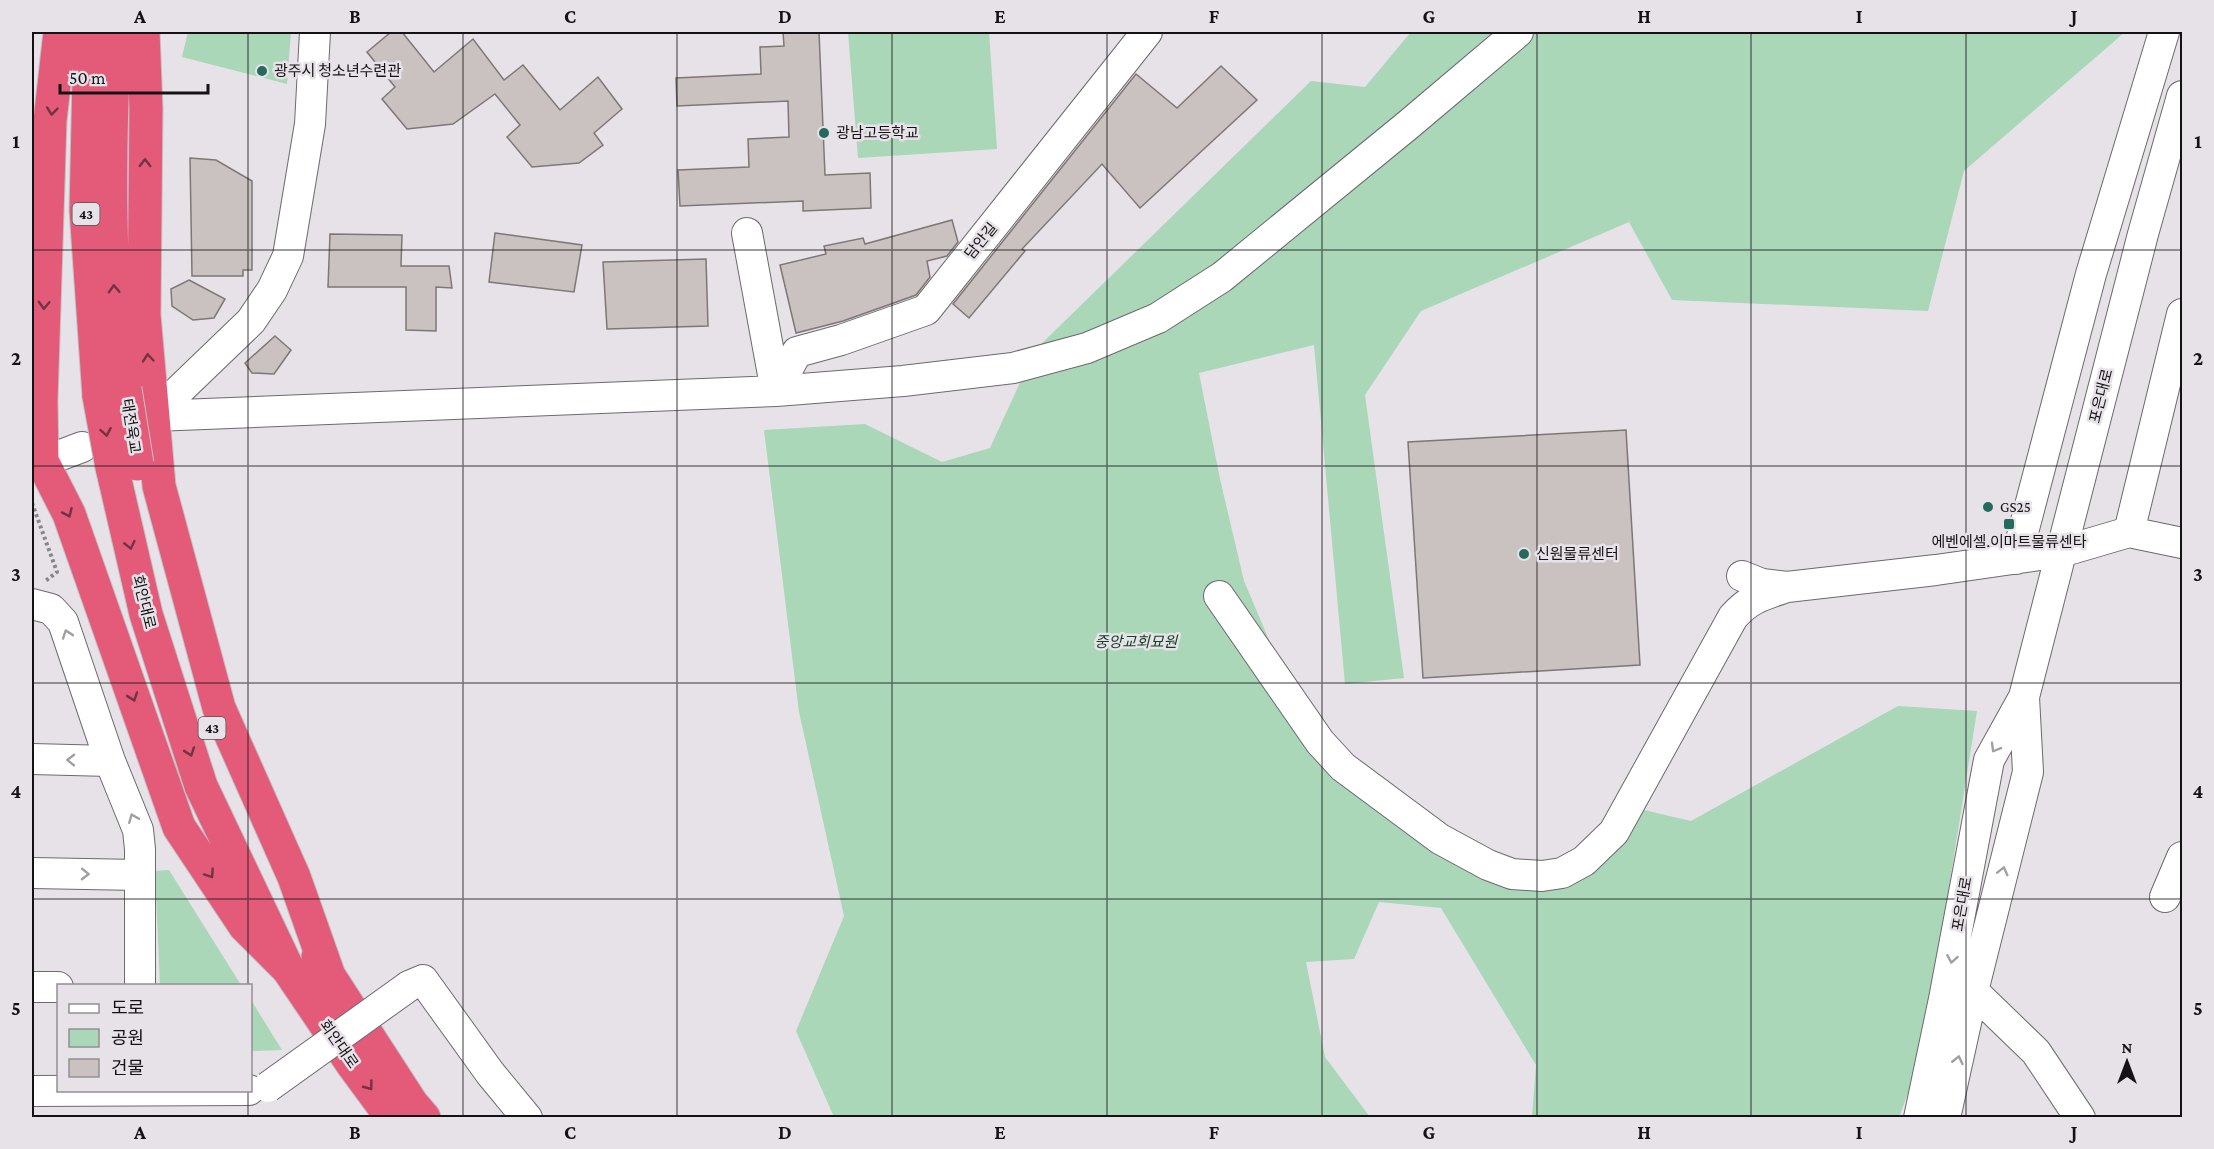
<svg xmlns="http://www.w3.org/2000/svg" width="2214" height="1149" font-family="'Crimson Pro','Noto Sans KR',serif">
<rect width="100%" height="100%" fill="#e7e2e8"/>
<path fill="#a9d7b8" d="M188 32H291L287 84 182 57Z
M848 32H989L997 149 858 158Z
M1411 32H2125L1964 171 1928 311 1672 300 1629 222 1421 311 1365 395 1404 678 1345 684 1314 345 1199 373 1220 479 1244 581 1278 661 1335 745 1496 883 1539 892 1582 876 1644 810 1691 821 1898 706 1977 711 1922 1057 1899 1117H1532L1536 1065 1441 908 1379 902 1354 959 1306 962 1325 1057 1370 1117H834L796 1031 844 916 799 712 764 430 865 424 942 462 990 448 1035 350 1311 81 1365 87Z
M169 870 241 985H160L155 871Z
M250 1000H251L282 1050 251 1051Z"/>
<path fill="#cac2c0" stroke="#7e7775" stroke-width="1.5" d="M391 32H402L434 72 473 39 504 80 523 65 560 110 598 77 622 109 594 133 603 145 579 163 532 167 507 137 520 125 495 94 453 124 407 129 382 99 395 87 367 52Z
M783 32H819L825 175 870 173 871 208 803 211V201L680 206 678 170 749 167 748 139 789 137 788 101 677 106 676 78 761 74 760 47 784 46Z
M1221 66 1257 100 1140 208 1102 164 1022 249 1025 251 969 318 953 304 1136 74 1177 108Z
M190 158 216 160 252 181V270H243V276H192Z
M952 220 958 242 947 256 927 261 930 277 916 295 843 321 796 333 780 265 826 254 824 246 863 238 865 244Z
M495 233 582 245 574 292 489 282Z
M330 234 402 235 401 266H449L452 288 436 287V331L406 330V287H328Z
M706 259 708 326 607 329 603 262Z
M189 280 225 299 214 318 193 320 172 306 171 289Z
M275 336 291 350 274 374 252 373 245 363Z
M1626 430 1640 665 1423 678 1408 442Z"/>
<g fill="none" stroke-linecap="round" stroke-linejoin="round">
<g stroke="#6d696e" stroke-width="32">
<path id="minor" d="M747 233 776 391
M776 391 797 352 841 340 926 310 1147 32
M154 416 776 391 903 381 1013 368 1087 348 1158 318 1222 277 1408 125 1518 32
M146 422 251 321 272 290 288 256 310 124 315 32
M32 466 82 447
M2129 532 2182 314
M2016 559 2091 274 2164 32
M1742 576 1762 584 1787 587 1936 570 2061 552 2129 532 2182 543
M1219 596 1320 742 1343 767 1440 839 1488 865 1512 874 1542 876 1562 873 1584 861 1614 832 1733 617C1750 598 1763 595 1787 587
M32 604 51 609 63 622 110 761 138 830 140 849V986
M32 759 110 761
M32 873 139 875
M2165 897 2182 857
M409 986 423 980 490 1073 527 1118
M32 987H58
M1973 991 2036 1052 2080 1118
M32 1091 249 1090
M1919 1118 1944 999 1989 760 2024 697 2143 234 2182 96
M1945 1118 1973 991 2028 772 2024 697"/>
</g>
<g stroke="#c2c1c2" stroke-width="35">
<path id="highway" d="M60 32 50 121 41 401 42 461 69 514 179 827 245 926 288 969
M90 32 86 210 99 396
M115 32C110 123 108 215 115 307 117 334 122 361 125 389
M143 32 146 108 144 315 159 486 219 708 294 877 329 976
M112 467 146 614 201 786 288 969 353 1065 392 1118
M318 957 329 976 412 1104 424 1118"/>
</g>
<path stroke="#888488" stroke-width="4" stroke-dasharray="3 3" stroke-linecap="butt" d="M32 503 57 572 44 582"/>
<use href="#minor" stroke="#fff" stroke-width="30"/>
<use href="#highway" stroke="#e45b7a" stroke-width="33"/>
<g stroke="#6d696e" stroke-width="32" stroke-linecap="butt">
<path id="minor-bridge" d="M268 1087 409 986"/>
</g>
<g stroke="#c2c1c2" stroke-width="35" stroke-linecap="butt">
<path id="highway-bridge" d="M125 389 137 464
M99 396 112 467"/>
</g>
<use href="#minor-bridge" stroke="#fff" stroke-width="30"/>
<use href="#highway-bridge" stroke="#e45b7a" stroke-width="33"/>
</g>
<defs><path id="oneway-chevron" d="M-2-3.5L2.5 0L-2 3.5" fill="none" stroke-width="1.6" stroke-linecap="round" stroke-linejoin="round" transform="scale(1.5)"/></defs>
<g stroke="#723342">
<use href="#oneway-chevron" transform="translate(52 111) rotate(96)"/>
<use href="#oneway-chevron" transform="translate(145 163) rotate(-90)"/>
<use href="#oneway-chevron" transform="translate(114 289) rotate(-92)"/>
<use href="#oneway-chevron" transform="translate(44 305) rotate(92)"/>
<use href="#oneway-chevron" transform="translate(148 358) rotate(-95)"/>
<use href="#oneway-chevron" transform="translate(106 432) rotate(80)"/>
<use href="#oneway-chevron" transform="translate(68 513) rotate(66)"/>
<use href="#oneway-chevron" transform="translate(130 545) rotate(77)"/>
<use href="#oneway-chevron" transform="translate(133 697) rotate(71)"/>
<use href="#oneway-chevron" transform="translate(190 752) rotate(71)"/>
<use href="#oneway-chevron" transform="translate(210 874) rotate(56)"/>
<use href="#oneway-chevron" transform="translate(369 1086) rotate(53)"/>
</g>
<g stroke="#a1a0a1">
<use href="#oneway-chevron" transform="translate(67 634) rotate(-109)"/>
<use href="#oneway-chevron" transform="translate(1995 748) rotate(120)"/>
<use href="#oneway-chevron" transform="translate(71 760) rotate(-179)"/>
<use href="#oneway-chevron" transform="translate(133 818) rotate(-112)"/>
<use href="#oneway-chevron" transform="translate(2003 871) rotate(-76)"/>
<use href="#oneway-chevron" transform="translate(85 874) rotate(1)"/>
<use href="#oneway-chevron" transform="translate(1952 959) rotate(100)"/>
<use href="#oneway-chevron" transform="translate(1958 1060) rotate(-77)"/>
</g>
<path fill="none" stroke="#141214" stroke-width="1.5" stroke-opacity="0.55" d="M248 32V986M463 32V1118M677 32V1118M892 32V1118M1107 32V1118M1322 32V1118M1537 32V1118M1751 32V1118M1966 32V1118M32 250H2182M32 466H2182M32 683H2182M32 899H2182M248 1090V1118"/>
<g fill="#266a5c" stroke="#e7e2e8" stroke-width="2">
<circle cx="262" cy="71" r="6"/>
<circle cx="824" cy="133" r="6"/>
<circle cx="1988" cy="507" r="6"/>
<rect x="2003" y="518" width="12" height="12" rx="3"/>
<circle cx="1524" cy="554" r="6"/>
</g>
<g text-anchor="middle" stroke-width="5" stroke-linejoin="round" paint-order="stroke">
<g fill="#e7e2e8" stroke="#535054" stroke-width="1.5">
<rect x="72.5" y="203" width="27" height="22" rx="4.5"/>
<rect x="198.5" y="717" width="27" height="22" rx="4.5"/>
</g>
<g font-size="14" font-weight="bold" fill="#141214">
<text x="86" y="219">43</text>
<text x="212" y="733">43</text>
</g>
<g font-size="15" fill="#141214" stroke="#e7e2e8" text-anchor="start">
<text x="274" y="76">광주시 청소년수련관</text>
<text x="836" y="138">광남고등학교</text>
<text x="2000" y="512">GS25</text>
<text x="2009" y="547" text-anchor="middle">에벤에셀.이마트물류센타</text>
<text x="1536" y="559">신원물류센터</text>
</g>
<g font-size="15" fill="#141214" stroke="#e7e2e8">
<text transform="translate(981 241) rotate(-51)" y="5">담안길</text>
<text transform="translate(2101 396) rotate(-76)" y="5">포은대로</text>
<text transform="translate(131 426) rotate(81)" y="5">태전육교</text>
<text transform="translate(144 602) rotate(76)" y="5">회안대로</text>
<text transform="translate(1962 904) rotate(-80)" y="5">포은대로</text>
<text transform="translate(339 1044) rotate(55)" y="5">회안대로</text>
</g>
<g font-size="15" font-style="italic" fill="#134027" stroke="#e7e2e8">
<text x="1136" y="647">중앙교회묘원</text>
</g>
</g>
<rect width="2214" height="1149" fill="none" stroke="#e7e2e8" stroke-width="66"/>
<rect x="57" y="984" width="195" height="108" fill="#e7e2e8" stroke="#938f93" stroke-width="1.5"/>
<rect x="69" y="1004" width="30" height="9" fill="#ffffff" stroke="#938f93" stroke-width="1.5"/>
<text x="111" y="1014" font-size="18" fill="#141214">도로</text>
<rect x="69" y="1029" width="30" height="18" fill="#a9d7b8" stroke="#938f93" stroke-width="1.5"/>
<text x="111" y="1044" font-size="18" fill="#141214">공원</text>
<rect x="69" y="1059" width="30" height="18" fill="#cac2c0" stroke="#938f93" stroke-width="1.5"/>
<text x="111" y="1074" font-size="18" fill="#141214">건물</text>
<g transform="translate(2127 1062)" stroke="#e7e2e8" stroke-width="4.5" paint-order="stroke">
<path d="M0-4.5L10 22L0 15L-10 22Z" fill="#141214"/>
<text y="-9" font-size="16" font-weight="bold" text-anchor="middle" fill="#141214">N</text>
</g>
<path d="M60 84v9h148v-9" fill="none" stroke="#141214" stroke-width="3"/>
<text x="69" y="84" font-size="18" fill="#141214" stroke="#e7e2e8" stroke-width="4.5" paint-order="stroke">50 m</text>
<rect x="33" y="33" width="2148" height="1083" fill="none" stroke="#141214" stroke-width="2"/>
<g font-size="20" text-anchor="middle" font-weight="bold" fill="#141214">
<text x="140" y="23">A</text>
<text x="355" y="23">B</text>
<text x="570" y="23">C</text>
<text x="785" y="23">D</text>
<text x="1000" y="23">E</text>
<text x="1214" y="23">F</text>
<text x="1429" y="23">G</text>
<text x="1644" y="23">H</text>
<text x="1859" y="23">I</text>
<text x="2074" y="23">J</text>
<text x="16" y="148">1</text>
<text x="2198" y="148">1</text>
<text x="16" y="365">2</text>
<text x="2198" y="365">2</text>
<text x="16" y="581">3</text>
<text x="2198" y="581">3</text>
<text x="16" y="798">4</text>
<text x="2198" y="798">4</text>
<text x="16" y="1015">5</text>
<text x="2198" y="1015">5</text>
<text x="140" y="1139">A</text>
<text x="355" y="1139">B</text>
<text x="570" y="1139">C</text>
<text x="785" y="1139">D</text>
<text x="1000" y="1139">E</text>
<text x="1214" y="1139">F</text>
<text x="1429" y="1139">G</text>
<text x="1644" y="1139">H</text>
<text x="1859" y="1139">I</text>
<text x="2074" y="1139">J</text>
</g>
</svg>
